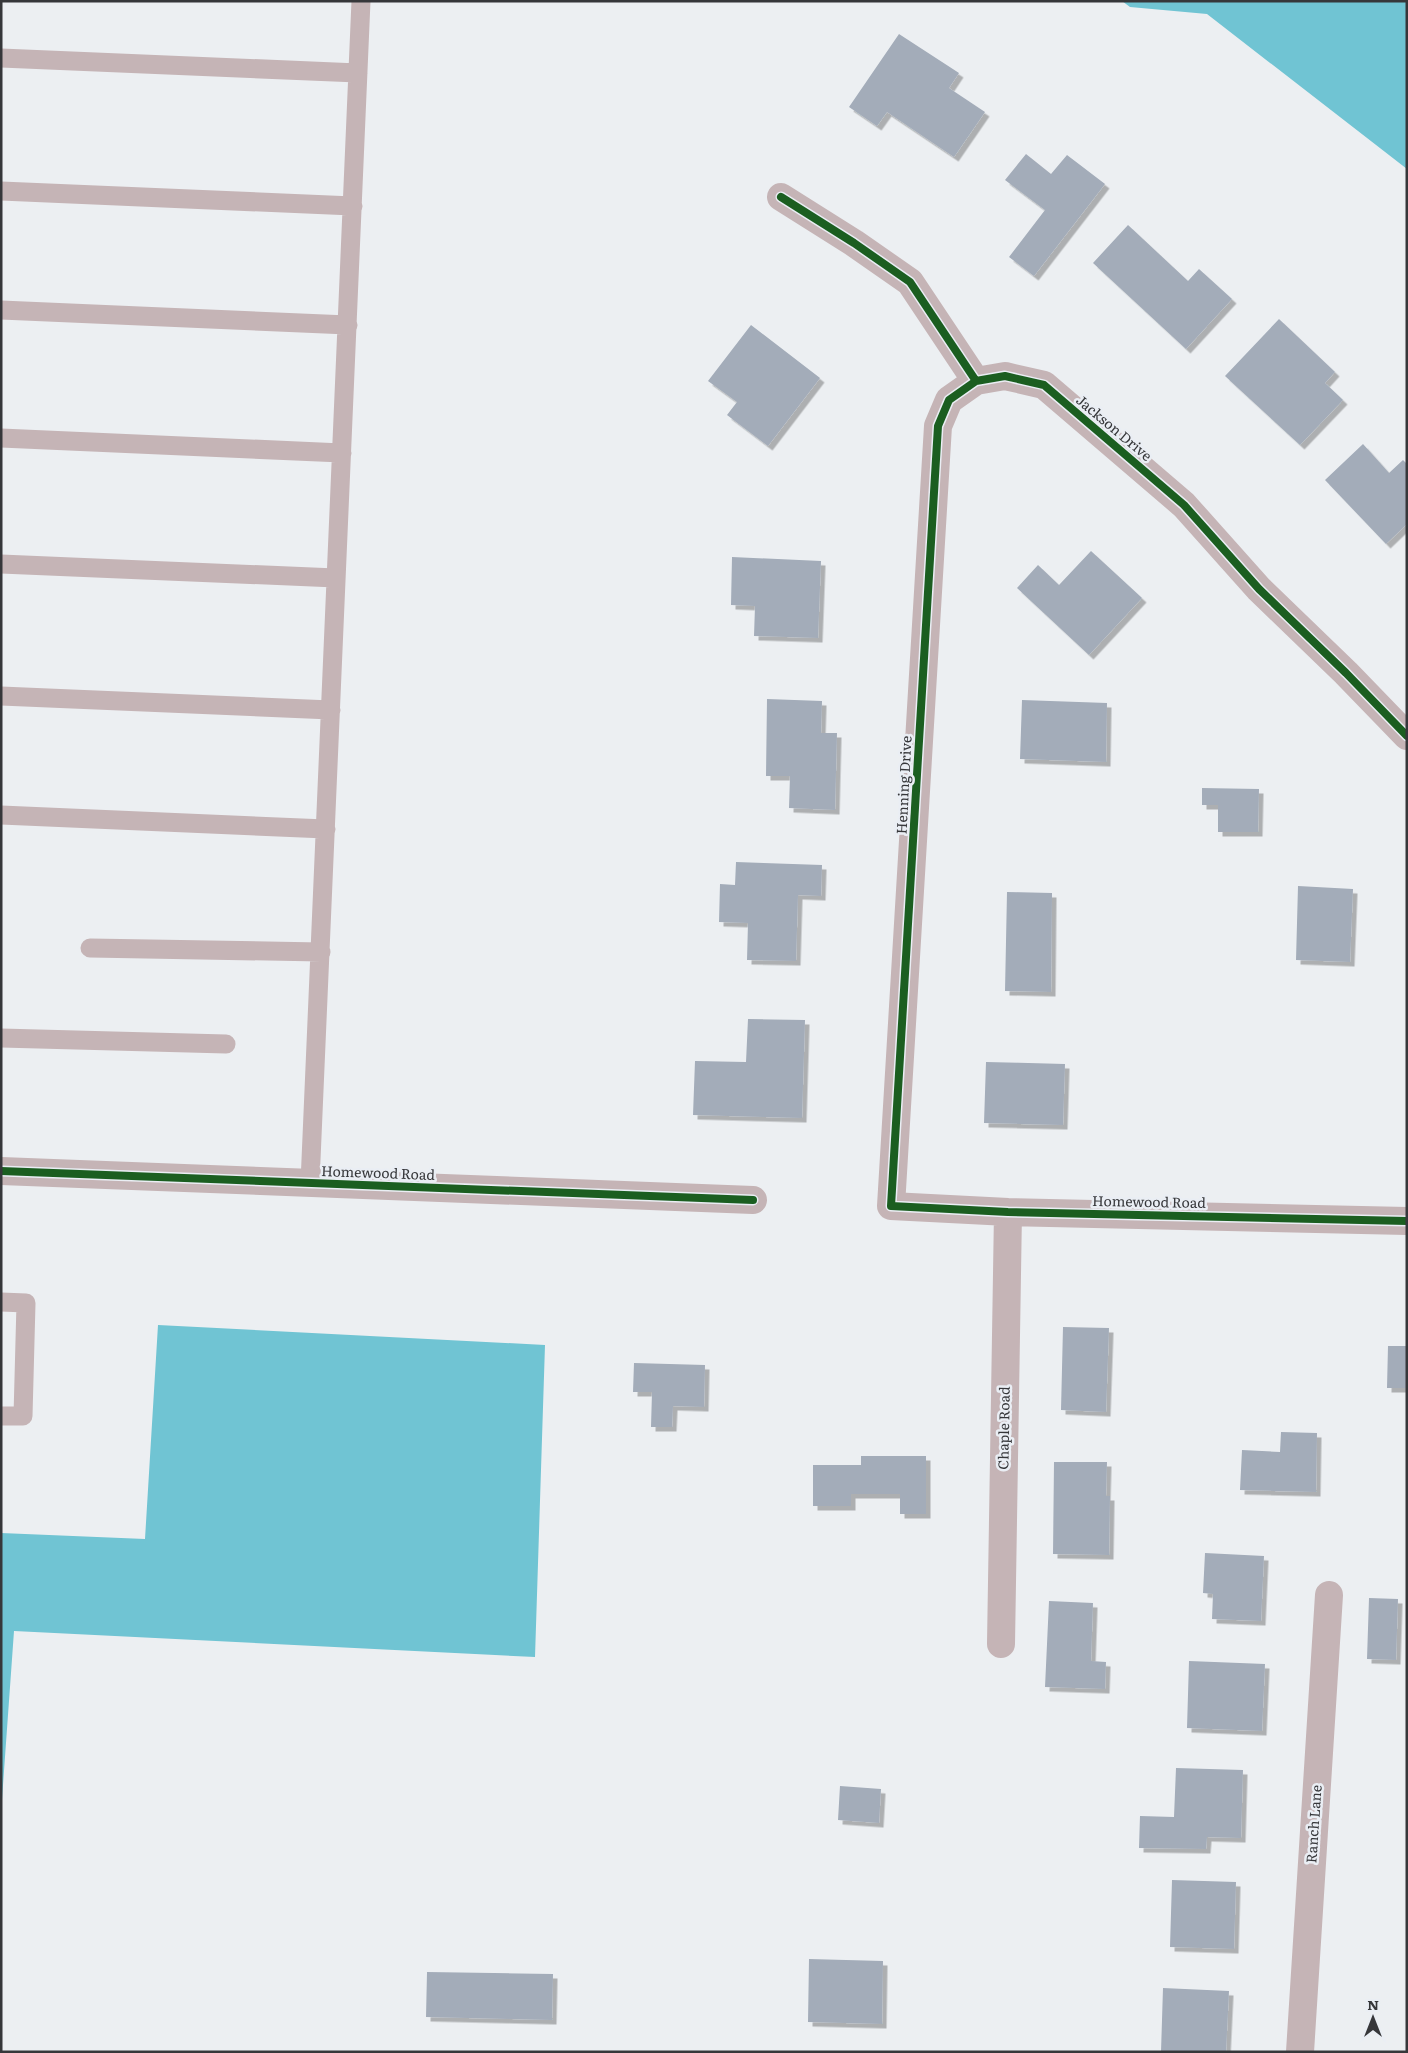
<svg xmlns="http://www.w3.org/2000/svg" width="1408" height="2053" font-family="Literata,serif">
<defs>
<filter id="shadow"><feDropShadow dx="4.5" dy="4.5" stdDeviation="0" flood-color="#0004"/></filter>
</defs>
<rect width="100%" height="100%" fill="#eceff2"/>
<path fill="#70c4d3" d="M1122 1H1407V169L1207 14 1130 7Z
M158 1325 545 1345 535 1657 14 1631 1 1813V1533L145 1539Z"/>
<path fill="#a3acb9" filter="url(#shadow)" d="M899 34 959 73 949 88 985 112 954 157 887 112 877 126 849 107Z
M1026 154 1051 174 1067 155 1105 184 1034 276 1009 257 1045 210 1005 180Z
M1128 225 1188 281 1199 269 1232 299 1186 349 1093 263Z
M1279 319 1335 372 1325 383 1343 400 1300 445 1225 376Z
M751 325 820 378 768 446 727 415 737 402 708 381Z
M1363 444 1389 473 1403 460 1407 464V524L1386 544 1325 480Z
M1091 551 1142 598 1089 655 1017 588 1038 565 1059 585Z
M732 557 821 561 818 638 754 636 755 606 731 605Z
M767 699 822 701 821 733H837L835 810 789 808 790 776H766Z
M1022 700 1107 703 1106 762 1020 759Z
M1202 788 1259 789 1258 832H1218V805H1202Z
M736 862 822 865 821 896 798 895 796 961 747 960 748 923 719 922 720 884 735 885Z
M1298 886 1353 889 1350 962 1296 960Z
M1007 892 1052 893 1051 992 1005 991Z
M748 1019 805 1020 802 1118 693 1115 695 1061 746 1062Z
M986 1062 1065 1064 1063 1125 984 1123Z
M1063 1327 1109 1328 1106 1412 1061 1410Z
M1388 1346H1407V1388H1387Z
M634 1363 705 1365 704 1407 673 1406 672 1427H651L652 1392H633Z
M1281 1432 1317 1433 1316 1492 1240 1490 1242 1450 1280 1452Z
M861 1456H926V1514H900V1494H851V1506H813V1465H861Z
M1054 1462H1107L1106 1496H1110L1109 1555 1053 1554Z
M1205 1553 1264 1556 1261 1621 1212 1619 1213 1594 1203 1593Z
M1369 1598 1398 1599 1396 1660 1367 1659Z
M1049 1601 1093 1603 1091 1661 1106 1662 1105 1689 1045 1687Z
M1189 1661 1265 1664 1262 1731 1187 1728Z
M1176 1768 1243 1770 1241 1838 1207 1837 1206 1849 1139 1848 1140 1816 1174 1817Z
M840 1786 881 1789 879 1823 838 1820Z
M1172 1880 1236 1882 1234 1949 1170 1947Z
M809 1959 883 1961 882 2024 808 2022Z
M427 1972 553 1974 552 2020 426 2017Z
M1163 1988 1229 1991 1226 2052H1161Z"/>
<g fill="none" stroke-linecap="round" stroke-linejoin="round">
<path stroke="#c5b4b6" stroke-width="19" d="M1 58 358 73
M1 191 353 206
M1 310 348 325
M1 438 342 453
M1 564 336 578
M1 696 331 710
M1 815 326 829
M90 948 321 952
M1 1038 226 1044
M310 1183 361 1
M1 1302 26 1303 23 1416H1"/>
<path stroke="#c5b4b6" stroke-width="28" d="M781 197 854 243 910 282 976 381 1005 376 1044 385 1184 505 1259 589 1346 673 1407 736
M976 381 949 400 938 426 891 1206 1008 1212 1407 1221
M1 1171 753 1200
M1001 1644 1008 1212
M1300 2052 1329 1595"/>
<g stroke="#eaeef4" stroke-width="11">
<path id="cycleway" d="M781 197 854 243 910 282 976 381 1005 376 1044 385 1184 505 1259 589 1346 673 1407 736
M976 381 949 400 938 426 891 1206 1008 1212 1407 1221
M1 1171 753 1200"/>
</g>
<use href="#cycleway" stroke="#1b5e20" stroke-width="8"/>
</g>
<g text-anchor="middle" stroke-width="5" stroke-linejoin="round" paint-order="stroke">
<g font-size="14" fill="#36373a" stroke="#eaeef4">
<text transform="translate(1114 428) rotate(40)" y="5">Jackson Drive</text>
<text transform="translate(904 785) rotate(-87)" y="5">Henning Drive</text>
<text transform="translate(378 1173) rotate(2)" y="5">Homewood Road</text>
<text transform="translate(1149 1202) rotate(1)" y="5">Homewood Road</text>
<text transform="translate(1004 1428) rotate(-89)" y="5">Chaple Road</text>
<text transform="translate(1314 1824) rotate(-86)" y="5">Ranch Lane</text>
</g>
</g>
<rect width="1408" height="2053" fill="none" stroke="#36373a" stroke-width="5"/>
<g transform="translate(1373 2018)" stroke="#eaeef4" stroke-width="4" paint-order="stroke">
<path d="M0-4L9 19L0 12L-9 19Z" fill="#36373a"/>
<text y="-8" font-size="14" font-weight="bold" text-anchor="middle" fill="#36373a">N</text>
</g>
</svg>
